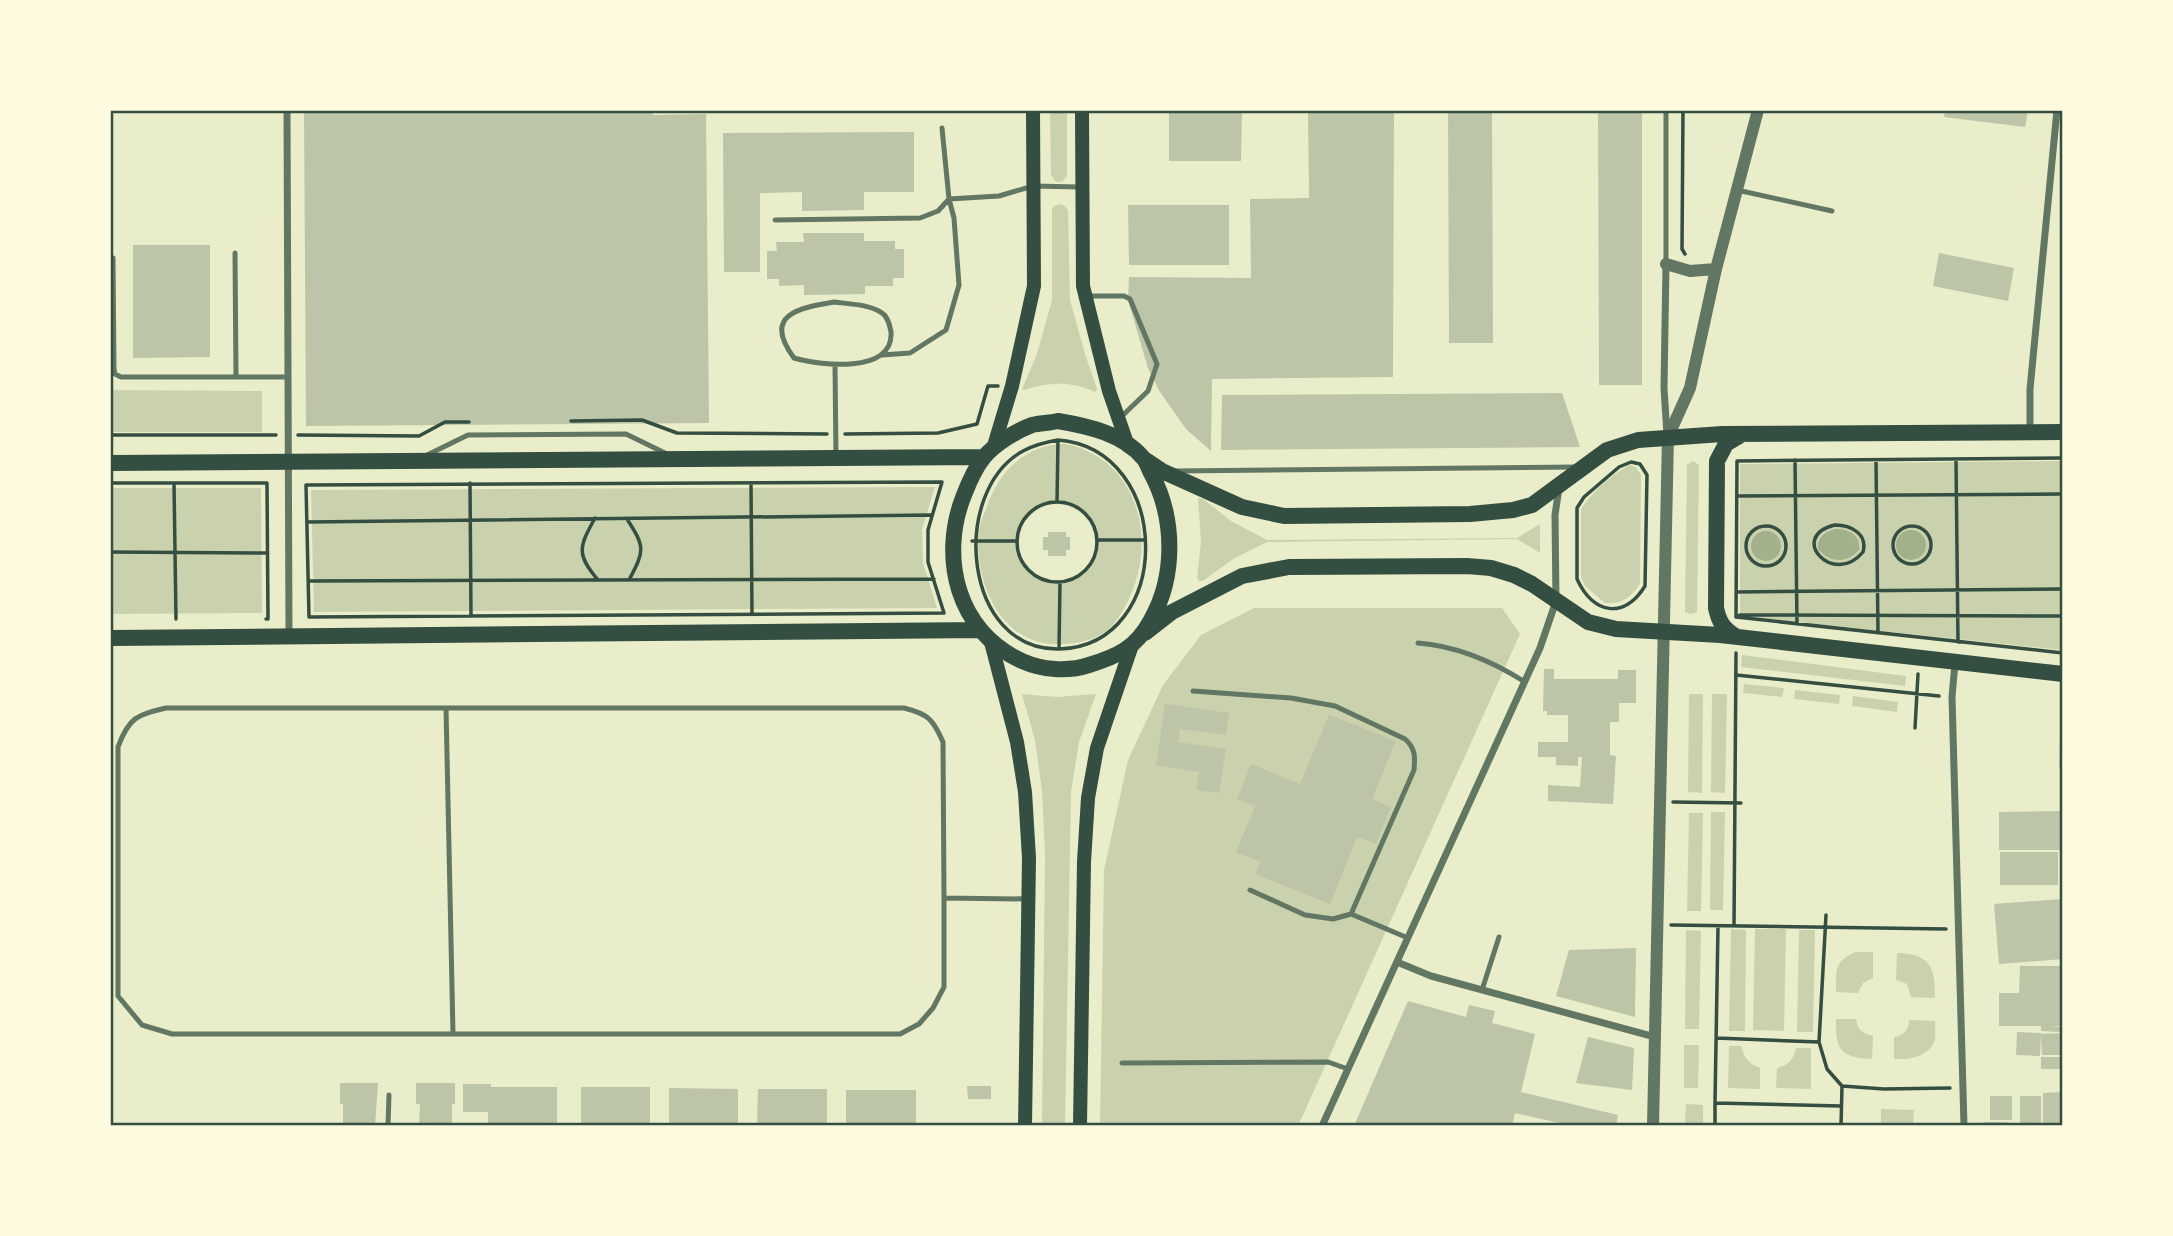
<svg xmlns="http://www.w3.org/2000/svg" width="2173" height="1236" font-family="'IBM Plex Serif',serif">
<rect width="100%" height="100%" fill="#e9edc9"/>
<path fill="#cad2ad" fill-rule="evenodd" d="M1050 110H1067V176L1062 182H1056L1051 175Z
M1060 204 1065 206 1068 211 1070 300 1085 354 1097 389 1095 392C1071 381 1049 382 1024 390L1022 389 1037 354 1052 300V209L1054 206Z
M110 390 262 391V432H110Z
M1067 444C1148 463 1161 560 1116 621 1104 637 1084 643 1065 644 1006 649 977 592 978 539 978 529 982 518 986 509 998 472 1026 443 1067 444ZM1056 503C1123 513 1095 598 1045 578 1033 574 1024 566 1020 553 1013 527 1032 507 1056 503Z
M1693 461 1699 465 1697 612 1691 614 1685 612 1687 465Z
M2063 461V650L1740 616V464Z
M1630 465 1636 467 1641 475 1640 584C1630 598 1622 604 1605 603L1585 586 1581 577V509C1592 492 1612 474 1630 465Z
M935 487 922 529 923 563 937 608 314 612 311 490Z
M110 488H261L262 613 110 614Z
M1198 498 1203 499 1231 521 1267 540 1517 538 1540 524V553L1517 539 1267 542 1233 559 1203 581H1199L1197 578 1201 542Z
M1254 608H1502L1520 634 1298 1126H1100L1104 870 1128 760 1163 685 1201 635Z
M1742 655 1906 676 1905 686 1741 667Z
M1744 684 1784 688 1782 697 1743 693Z
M1795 690 1840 695 1839 704 1794 699Z
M1022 694 1057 697 1096 694 1079 742 1071 792 1065 1126H1042L1045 855 1042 791 1035 740Z
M1689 694H1703L1702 793 1688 792Z
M1712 694H1727L1725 793 1711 792Z
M1853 696 1898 702 1897 712 1852 706Z
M1711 812H1725L1723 910H1710Z
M1689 813H1703L1701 911H1687Z
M1731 929 1746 930 1745 1031H1729Z
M1755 929H1786L1784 1031 1753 1030Z
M1686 930 1701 931 1699 1029H1685Z
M1799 930H1815L1813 1032H1797Z
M1855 952H1873V978L1863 983 1858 993 1836 992C1836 971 1834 962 1855 952Z
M1897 953C1931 954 1935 967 1935 998L1911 997 1907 984 1896 980Z
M1836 1019H1856C1858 1030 1862 1033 1873 1036L1872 1059C1840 1058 1835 1049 1836 1019Z
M1909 1020 1935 1021C1935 1026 1936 1034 1935 1039 1930 1057 1909 1060 1894 1059V1037C1903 1036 1909 1030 1909 1020Z
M1684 1045H1699L1698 1088H1684Z
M1729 1046H1741C1744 1057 1749 1064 1760 1068V1089L1728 1088Z
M1796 1048H1811V1089L1776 1088 1777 1068C1788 1065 1794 1060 1796 1048Z
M1686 1104 1703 1105V1126H1685Z
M1881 1109 1914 1110 1913 1126H1881Z"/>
<path fill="#a3b18a" d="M1835 529C1849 529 1861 535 1859 550 1846 564 1830 563 1818 549 1817 537 1825 532 1835 529Z
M1896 545a15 15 0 1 1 30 0a15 15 0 1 1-30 0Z
M1751 546a15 15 0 1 1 30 0a15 15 0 1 1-30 0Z"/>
<path fill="#bcc5a7" d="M304 110H653V115L706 114 709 423 306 426Z
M1169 110H1242L1241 161H1169Z
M1308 110H1394L1393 377 1212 379 1211 451 1186 429 1160 392 1148 368 1128 300 1129 277 1251 278 1250 199 1309 198Z
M1448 110H1492L1493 343H1449Z
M1598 110H1642V385H1599Z
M1945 110H2028L2025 127 1944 117Z
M914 132V192H864V210L802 211V192L760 193V272H724L723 133Z
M1128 205H1229V265H1129Z
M803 233H864V241H895V249H904V278H893V286H865V294L804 295V285L779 286V279H767V251H777L776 242H804Z
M133 245H210V357L133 358Z
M1939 253 2014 268 2008 301 1933 286Z
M1562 393 1580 447 1221 450 1222 395Z
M1048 532H1066V537H1070V550H1066V556H1048V550H1043V537H1048Z
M1544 669H1554V679H1618V670H1636V703H1619V722H1610V755L1616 756 1613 804 1548 801V785L1580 787 1582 757H1578V766L1556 765V757H1538V742H1568V715H1547V711H1543Z
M1165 704 1229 713 1226 735 1180 729 1178 742 1226 749 1219 793 1196 790 1199 772 1156 765Z
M1329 715 1396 741 1372 799 1391 807 1376 844 1357 837 1330 904 1255 874 1260 862 1236 852 1255 806 1237 799 1251 764 1300 784Z
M2060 735 2063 736V769H2059Z
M2061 811V850H1999V812Z
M2000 852H2058V885H2000Z
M2063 899V959L1999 964 1994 904Z
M1636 948 1635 1017 1556 996 1569 950Z
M2020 966H2063V1026H2051L2060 1027V1032L2041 1031V1026H1999V993H2019Z
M1408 1001 1466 1017 1469 1005 1495 1011 1492 1023 1535 1034 1521 1092 1618 1115 1616 1126H1572L1515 1113 1512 1126H1354Z
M2017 1032 2041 1033 2040 1056 2016 1055Z
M2061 1033V1055H2042L2041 1034Z
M1588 1037 1634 1048 1632 1090 1576 1083Z
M2041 1057H2063V1069H2041Z
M340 1083H378L375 1126H343V1104H340Z
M416 1083H455V1104H452V1126H419L420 1104H416Z
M463 1084H491V1087H557V1126L488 1125V1112H463Z
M967 1086H991V1099H968Z
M581 1087H650V1126H581Z
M669 1088 738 1089V1126H669Z
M758 1089H827V1126H757Z
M846 1090H916V1126H846Z
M2063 1092V1126H2043V1093Z
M1990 1096H2012V1120H1990Z
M2020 1096H2041V1126H2020Z
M1983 1122H2007V1126H1983Z"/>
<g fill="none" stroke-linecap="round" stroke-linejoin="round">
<path stroke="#344e41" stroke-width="3.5" d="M1683 110 1682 249 1685 254
M571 421 642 420 677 433 827 434
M845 434 938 433 977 424 988 386H998
M110 435H276
M298 435 419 436 445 422H469
M1058 440C1174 449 1175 645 1060 649 963 652 949 492 1023 451 1034 445 1046 442 1058 440Z
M2063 458 1737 461 1736 617 2063 653
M1956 459 1958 642
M1795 460 1797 624
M1876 460 1878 633
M1631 462 1640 464 1647 475 1645 586C1624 620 1593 614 1577 579V508L1584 497 1619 467Z
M942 482 928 530V562L944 613 309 617 306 485Z
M110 483H267L268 619H266
M174 483 176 619
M470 483 471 616
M751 483 752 614
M1737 496 2063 494
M1057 502 1058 440
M1017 542a40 40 0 1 1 80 0a40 40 0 1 1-80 0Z
M595 518C579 547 576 554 598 580
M627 519C645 547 645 550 629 580
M307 522 931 515
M1835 525C1851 525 1868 534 1863 552 1833 588 1787 536 1835 525Z
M1893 545a19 19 0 1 1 38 0a19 19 0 1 1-38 0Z
M1746 546a20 20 0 1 1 40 0a20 20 0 1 1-40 0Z
M1098 540H1145
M972 541H1017
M110 552 267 553
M308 581 934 579
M1736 592 2063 589
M1736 617 1740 615 2063 616
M1059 649 1060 582
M1736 675 1939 696
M1915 728 1918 674
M1673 802 1741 803
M1826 915 1819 1042 1827 1069 1842 1086
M1671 925 1946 929
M1734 926 1736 653
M1716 1038 1819 1042
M1715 1103 1718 926
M1715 1126V1103L1841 1106
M1841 1126 1842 1086 1884 1089 1950 1088"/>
<path stroke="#617663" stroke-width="5" d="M1737 190 1832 211
M775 220 920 218 938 211 949 199 999 196 1033 186 1079 187
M235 253 236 376
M113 258 114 369 115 374 121 377H288
M1666 264V110
M1088 296H1124L1130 299 1157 364 1148 391 1121 417
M834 302C848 304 869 304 882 313 887 316 890 326 891 332 894 375 818 365 794 358 762 315 798 308 834 302Z
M882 355 910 353 946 330 959 285 954 218 949 199 942 128
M835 366 836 457
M425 456 468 435 626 434 665 453
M1175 471 1575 467
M1418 643C1457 646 1492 661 1525 682
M1193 691 1291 698 1335 706 1405 739C1416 749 1415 757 1414 770L1351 914 1333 919 1305 915 1250 890
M446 708 453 1034
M944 898 943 742C933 719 928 714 904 708H166C137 715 129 717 118 747V996L142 1025 172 1034H900L919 1024 933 1008 944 987V898L1028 899
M1351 914 1408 938
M1482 990 1499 937
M1122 1063 1328 1062 1348 1069
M388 1126 389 1095"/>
<path stroke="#617663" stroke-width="7" d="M287 110 289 635
M1666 264 1664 388 1667 435
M2030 432V389L2057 110
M1955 663 1952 697 1964 1126
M1397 962 1431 976 1655 1037
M1322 1126 1540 648 1556 601 1555 515 1559 488"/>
<path stroke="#617663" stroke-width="12" d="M1666 264 1690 271 1716 269
M1653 1126 1668 437 1690 388 1716 269 1758 110"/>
<path stroke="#344e41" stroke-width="14" d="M1082 110 1083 286 1109 391 1128 446
M993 449 1012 386 1034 286 1033 110
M991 642 1017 742 1025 792 1029 858 1025 1126
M1080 1126 1084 862 1088 798 1097 748 1131 648"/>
<path stroke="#344e41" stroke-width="16" d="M1058 421C1088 426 1124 434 1144 459 1147 463 1149 469 1151 473 1175 517 1176 576 1151 620 1136 648 1118 656 1089 665 1068 672 1042 670 1022 661 957 632 939 557 964 495 969 482 975 468 984 457 995 444 1016 431 1032 425 1040 423 1050 423 1058 421Z
M1144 459 1162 471 1242 507 1284 516 1470 514 1513 510 1532 505 1607 450 1638 440 1722 434 2063 432
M110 463 984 457
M1145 633 1172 612 1242 576 1289 567 1467 566 1491 568 1514 575 1532 584 1588 622 1616 629 1720 635 2063 674
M1735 636C1723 628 1719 622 1716 608L1717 461 1726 444 1741 435
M110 638 980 630"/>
</g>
<rect width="2173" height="1236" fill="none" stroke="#fefae0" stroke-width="224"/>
<rect x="112" y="112" width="1949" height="1012" fill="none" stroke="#344e41" stroke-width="2.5"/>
</svg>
